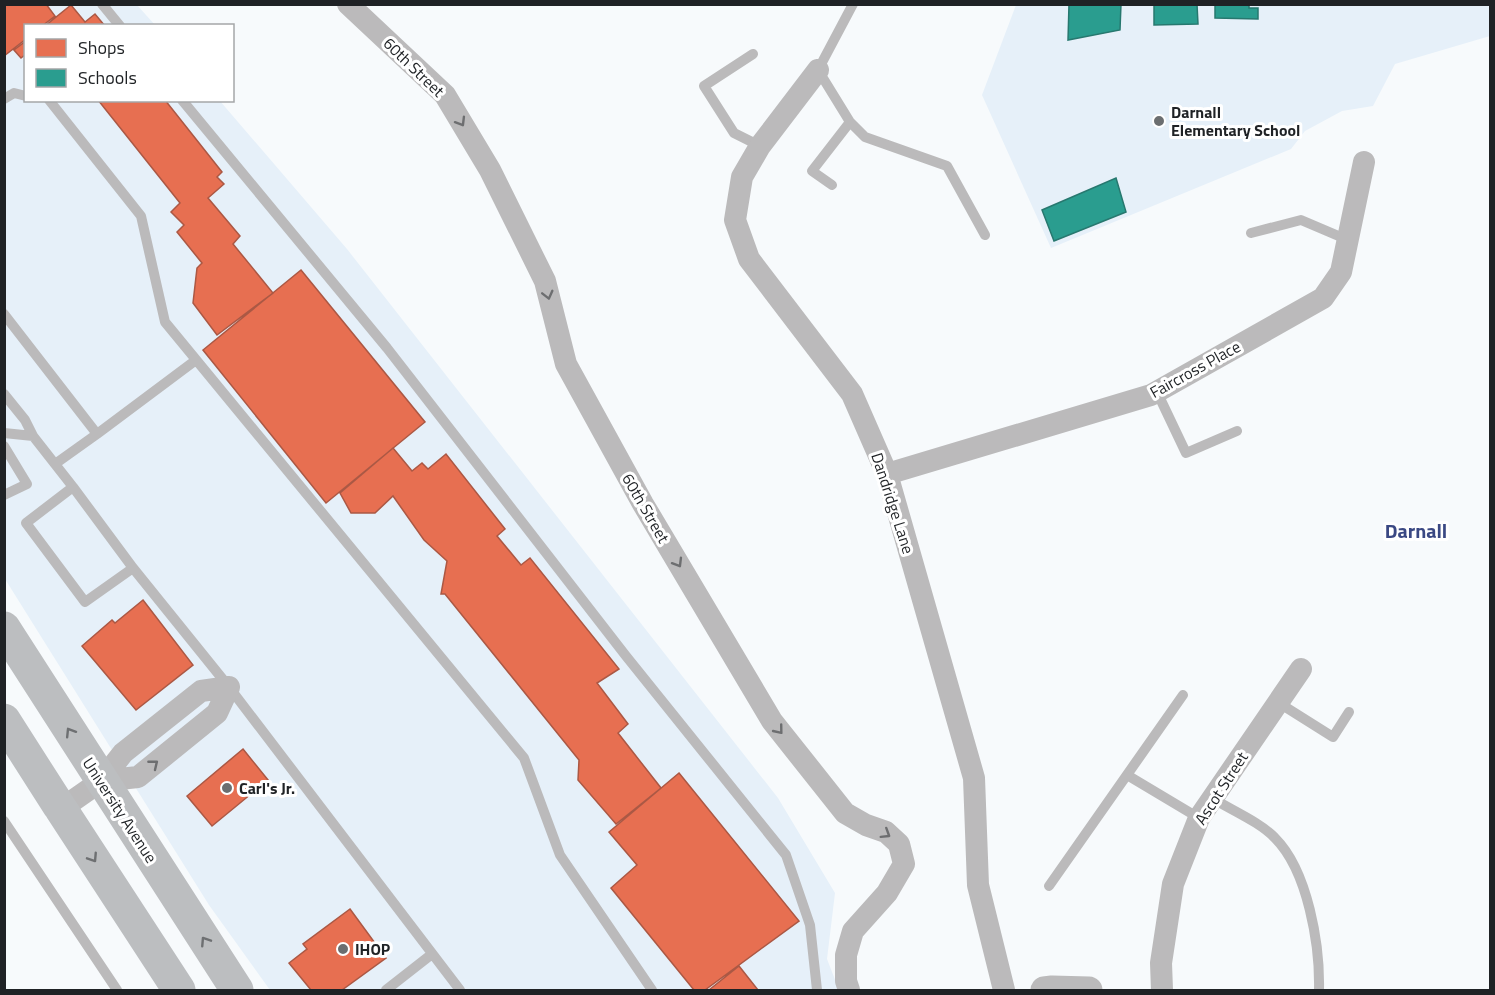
<svg xmlns="http://www.w3.org/2000/svg" width="1495" height="995" font-family="'Titillium Web',sans-serif">
<rect width="100%" height="100%" fill="#f7fafc"/>
<path fill="#e6f0f9" d="M5 5H137L155 25 26 26V100L220 101 347 249 778 798 835 893 827 959 839 990H270L209 905 5 579Z
M1016 5H1490V36L1395 64 1373 106 1342 111 1305 131 1291 149 1051 248 982 95Z"/>
<path fill="#e76f51" stroke="#ab5844" stroke-width="1.5" d="M4 4H46L55 16 42 26H26V39L4 56Z
M71 5 85 22 95 14 105 26H45Z
M26 41V54L21 58 14 50Z
M98 100H165L222 172 217 177 224 184 208 198 240 236 233 244 273 293 217 335 193 303 197 268 202 263 177 232 184 225 171 212 180 203Z
M301 270 425 422 326 503 203 350Z
M393 448 412 471 422 463 428 469 446 454 505 529 497 536 521 565 530 558 619 669 597 683 628 724 618 733 661 788 616 824 578 780 579 760 445 594H441L447 561 424 540 393 496 375 513H351L340 493Z
M143 600 193 665 136 710 82 646 112 620 115 623Z
M243 749 268 780 212 826 187 796Z
M679 773 799 921 705 990H694L611 888 637 865 609 832Z
M350 909 386 958 342 990H311L289 963 307 949 303 944Z
M739 966 758 990H709Z"/>
<path fill="#2a9d8f" stroke="#27786f" stroke-width="1.5" d="M1069 4H1121L1120 30 1068 40Z
M1154 4H1197L1198 24 1154 25Z
M1215 4H1249V8H1258V19L1215 18Z
M1116 178 1126 212 1054 241 1042 210Z"/>
<g fill="none" stroke-linecap="round" stroke-linejoin="round">
<path stroke="#bbbabb" stroke-width="10" d="M102 4 120 26
M753 54 704 86 734 133 760 146
M4 99 14 93 26 96
M49 100 141 216 165 322 524 758 560 855 652 990
M182 100 387 348 626 656 786 855 810 925 817 990
M850 122 865 137 947 166 985 235
M832 185 812 171 850 122 818 70 853 4
M1251 233 1301 220 1348 240
M4 314 97 434 196 360
M1157 392 1186 453 1237 431
M4 394 25 420 33 436 73 487
M4 433 33 436
M4 446 27 484 4 495
M55 464 97 434
M133 568 85 602 26 523 73 487 133 568 229 687 460 990
M1279 703 1333 737 1349 712
M1127 775 1199 818
M1212 798C1231 810 1260 822 1275 838 1308 871 1320 945 1319 990
M4 821 117 990
M1049 886 1183 695
M386 990 432 954"/>
<path stroke="#bbbabb" stroke-width="22" d="M348 4 445 95 490 170 545 281 566 364 643 504 772 721 845 813 866 825 886 832 899 844 904 864 887 893 853 931 846 955V981L849 990
M818 70 760 146 742 177 735 220 749 259 852 394 887 474 974 778 978 885 1004 990
M887 474 1151 395 1323 298 1341 272 1364 162
M101 781 138 777 217 713 229 687
M61 809 101 781 123 753 201 691 229 687
M1162 990 1161 963 1173 884 1199 818 1301 669"/>
<path stroke="#bbbabb" stroke-width="27" d="M1044 990 1052 989 1089 990"/>
<path stroke="#bcbec0" stroke-width="33" d="M4 628 237 990
M4 720 59 806
M61 809 179 990"/>
</g>
<defs><path id="oneway-chevron" d="M-2-3.5L2.5 0L-2 3.5" fill="none" stroke-width="1.6" stroke-linecap="round" stroke-linejoin="round" transform="scale(1.5)"/></defs>
<g stroke="#6d6e70">
<use href="#oneway-chevron" transform="translate(461 122) rotate(59)"/>
<use href="#oneway-chevron" transform="translate(548 295) rotate(76)"/>
<use href="#oneway-chevron" transform="translate(678 563) rotate(59)"/>
<use href="#oneway-chevron" transform="translate(779 730) rotate(51)"/>
<use href="#oneway-chevron" transform="translate(154 764) rotate(-39)"/>
<use href="#oneway-chevron" transform="translate(886 834) rotate(32)"/>
</g>
<g stroke="#6e7072">
<use href="#oneway-chevron" transform="translate(70 732) rotate(-122)"/>
<use href="#oneway-chevron" transform="translate(93 858) rotate(57)"/>
<use href="#oneway-chevron" transform="translate(205 941) rotate(-123)"/>
</g>
<g fill="#6b6e70" stroke="#fff" stroke-width="2">
<circle cx="1159" cy="121" r="6"/>
<circle cx="227" cy="788" r="6"/>
<circle cx="343" cy="949" r="6"/>
</g>
<g text-anchor="middle" stroke-width="6" stroke-linejoin="round" paint-order="stroke">
<g font-size="16" fill="#1f2225" stroke="#fff">
<text transform="translate(414 67) rotate(44)" y="6">60th Street</text>
<text transform="translate(1195 369) rotate(-29)" y="6">Faircross Place</text>
<text transform="translate(893 503) rotate(72)" y="6">Dandridge Lane</text>
<text transform="translate(646 508) rotate(60)" y="6">60th Street</text>
<text transform="translate(1221 788) rotate(-57)" y="6">Ascot Street</text>
<text transform="translate(120 810) rotate(57)" y="6">University Avenue</text>
</g>
<g font-size="16" font-weight="bold" fill="#1f2225" stroke="#fff" text-anchor="start">
<text x="1171" y="118">Darnall<tspan x="1171" dy="18">Elementary School</tspan></text>
<text x="239" y="794">Carl's Jr.</text>
<text x="355" y="955">IHOP</text>
</g>
<g font-size="20" font-weight="bold" fill="#3a4883" stroke="#fff">
<text x="1416" y="538">Darnall</text>
</g>
</g>
<rect width="1495" height="995" fill="none" stroke="#1f2225" stroke-width="12"/>
<rect x="24" y="24" width="210" height="78" fill="#ffffff" stroke="#a5a7a8" stroke-width="1.5"/>
<rect x="36" y="39" width="30" height="18" fill="#e76f51" stroke="#a5a7a8" stroke-width="1.5"/>
<text x="78" y="54" font-size="18" fill="#1f2225">Shops</text>
<rect x="36" y="69" width="30" height="18" fill="#2a9d8f" stroke="#a5a7a8" stroke-width="1.5"/>
<text x="78" y="84" font-size="18" fill="#1f2225">Schools</text>
</svg>
